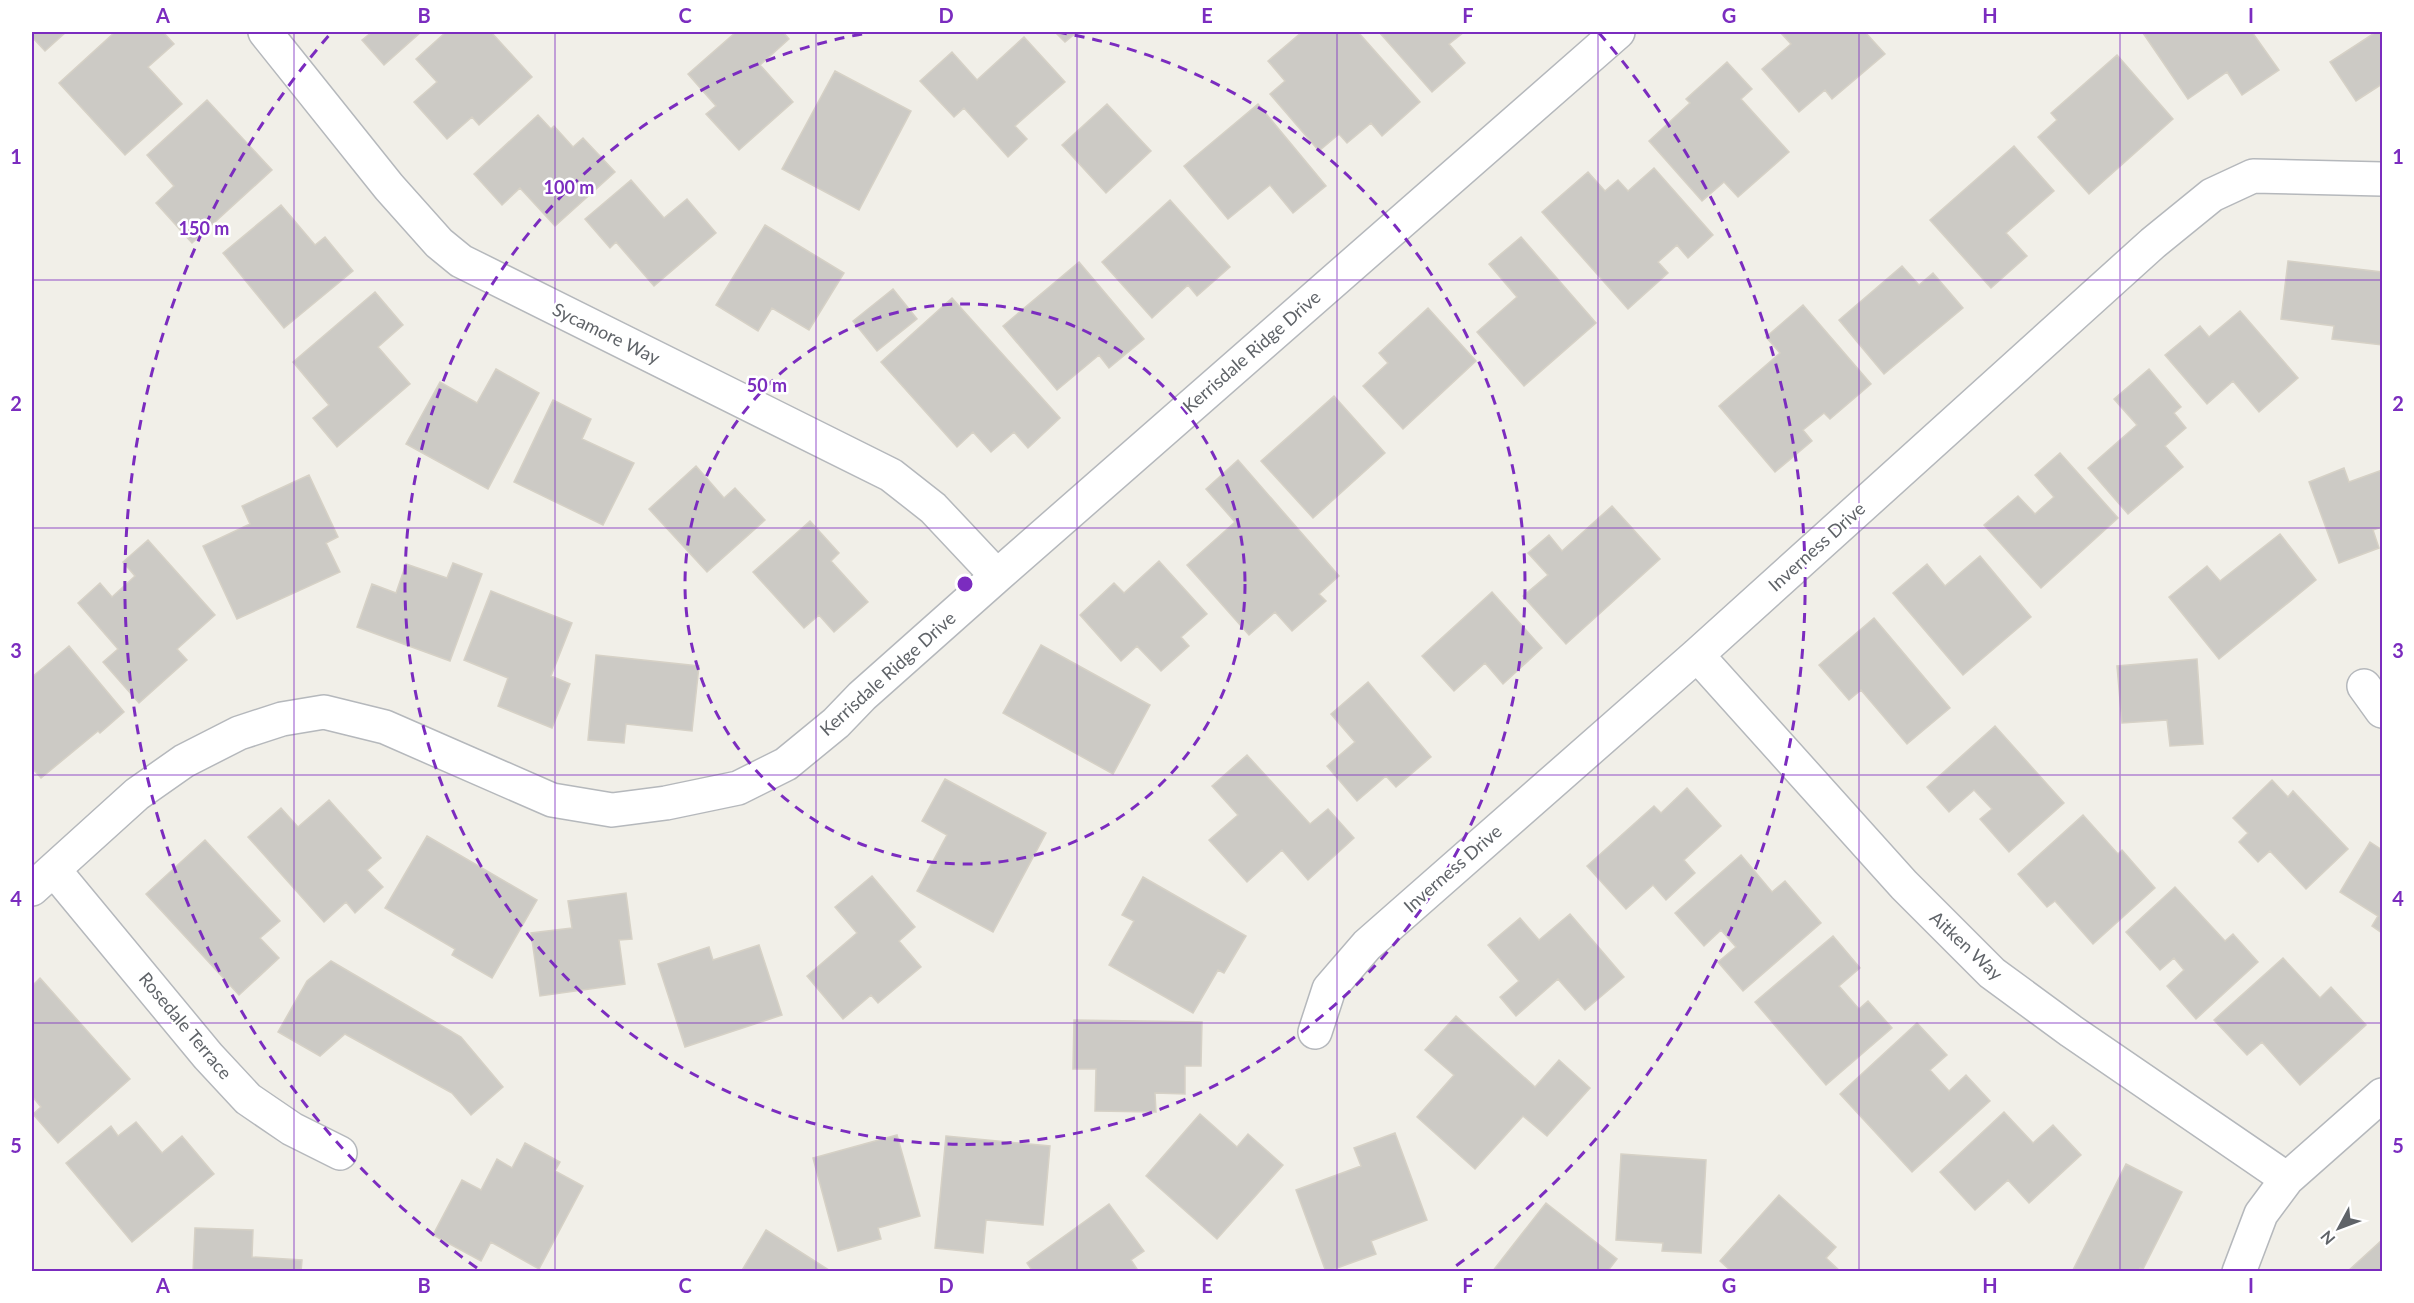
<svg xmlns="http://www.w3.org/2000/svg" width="2414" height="1303" font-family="Lato,sans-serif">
<rect width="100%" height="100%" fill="#f1efe8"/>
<path fill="#cccac5" stroke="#d6d1c6" stroke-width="1.5" d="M32 32H66L45 51 32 37Z
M115 32H163L174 44 148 67 182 104 125 155 59 83Z
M372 32H421L384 65 362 40Z
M446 32H491L532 77 479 125 472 117 447 139 414 102 437 82 416 59Z
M736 32H783L789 39 760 65 793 102 739 150 706 114 716 106 688 74Z
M1055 32H1077L1065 42Z
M1302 32H1358L1420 102 1382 136 1371 123 1347 143 1339 134 1319 151 1270 94 1285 81 1268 61Z
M1379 32H1464L1449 44 1465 63 1432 92Z
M1780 32H1865L1885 54 1832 99 1825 90 1799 112 1762 69 1791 44Z
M2145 32H2252L2279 70 2242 95 2227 72 2188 99 2143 33Z
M2376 32H2382V84L2356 101 2330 62Z
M1024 37 1065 82 1015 126 1027 139 1008 157 964 108 954 117 920 81 952 52 977 80Z
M2117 55 2173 119 2089 194 2038 137 2057 120 2051 113Z
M1727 62 1752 89 1741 99 1789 152 1738 197 1724 182 1702 201 1649 141 1690 103 1686 99Z
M835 71 911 111 859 210 782 169Z
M207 100 272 170 192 243 156 203 174 186 147 155Z
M1107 104 1151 151 1106 193 1062 145Z
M1258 104 1326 186 1293 213 1270 185 1228 219 1184 166Z
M538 115 551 129 554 126 573 147 583 138 615 172 555 226 520 188 502 205 474 174Z
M2014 146 2054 191 2006 233 2027 256 1991 288 1930 220Z
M1654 168 1713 235 1688 258 1677 245 1658 262 1668 273 1628 309 1542 212 1588 172 1605 191 1618 180 1628 191Z
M631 180 664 218 687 199 716 233 654 286 616 242 610 248 585 219Z
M1170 200 1230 267 1197 296 1188 285 1152 318 1102 262Z
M281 205 315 245 325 237 353 271 284 328 223 253Z
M765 225 844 273 809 330 772 308 758 331 716 305Z
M1521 237 1596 323 1524 386 1477 332 1517 297 1489 264Z
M2288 261 2382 272V345L2332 339 2334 326 2281 319Z
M1079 262 1144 339 1109 368 1099 355 1057 390 1003 326Z
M1902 266 1919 285 1933 273 1963 308 1884 374 1839 320Z
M893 289 917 319 877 351 853 321Z
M375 292 403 325 378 347 410 384 337 447 313 418 329 405 293 362Z
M952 298 1060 418 1028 448 1014 432 991 452 973 432 957 447 881 362Z
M1803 305 1871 384 1830 419 1824 413 1803 430 1812 441 1775 472 1719 406 1780 353 1766 337Z
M1428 308 1476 361 1403 429 1363 386 1388 363 1379 353Z
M2240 311 2298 378 2259 412 2233 381 2207 404 2165 355 2200 326 2209 337Z
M496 369 539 393 488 489 406 444 440 382 477 403Z
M2149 369 2181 407 2174 413 2186 428 2165 446 2183 467 2128 514 2088 468 2137 425 2114 399Z
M1334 396 1385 453 1313 518 1261 461Z
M553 400 591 419 582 439 634 463 603 525 514 482Z
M2060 453 2118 518 2041 588 1984 525 2018 496 2035 514 2054 497 2035 475Z
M1238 460 1339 576 1319 594 1326 601 1292 631 1275 612 1249 635 1187 565 1235 522 1206 489Z
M696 466 724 498 735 488 765 520 707 572 649 509Z
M2344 468 2349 482 2382 470V527L2373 530 2379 548 2339 563 2309 482Z
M309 475 338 537 326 543 340 572 237 619 203 546 250 524 242 506Z
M1612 506 1660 559 1566 644 1523 596 1548 575 1528 553 1549 535 1562 551Z
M810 521 839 553 831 561 868 602 834 632 819 615 804 628 753 572Z
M2280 534 2316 580 2219 659 2169 597 2207 566 2220 581Z
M148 540 215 615 177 649 187 660 139 703 103 662 118 649 78 603 100 583 112 597 135 576 123 562Z
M1980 556 2031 617 1963 675 1893 593 1927 564 1945 586Z
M1159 561 1207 614 1181 637 1189 646 1161 671 1137 646 1121 661 1080 615 1114 583 1124 593Z
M453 563 482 574 450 661 357 627 372 584 396 593 406 564 447 578Z
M491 591 572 623 551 676 570 684 552 728 498 706 508 678 464 660Z
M1492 592 1542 648 1503 684 1485 663 1454 691 1422 656Z
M1874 618 1950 708 1907 744 1861 690 1849 700 1819 665Z
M1041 645 1150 705 1113 774 1003 713Z
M69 646 124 712 100 733 98 731 41 778 32 768V677Z
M596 655 699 666 692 731 626 724 624 743 588 740Z
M2197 659 2203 744 2170 746 2167 720 2122 723 2117 666Z
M1368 682 1431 757 1396 787 1386 776 1357 801 1327 766 1355 742 1331 714Z
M1995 726 2064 803 2009 852 1980 819 1992 809 1974 790 1949 812 1927 787Z
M1247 755 1310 824 1328 809 1354 838 1308 880 1282 850 1247 882 1209 840 1238 815 1212 786Z
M945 779 1046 833 993 932 917 891 947 835 922 821Z
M2272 780 2288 797 2293 791 2348 849 2306 889 2270 851 2258 862 2239 842 2248 833 2233 818Z
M1687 788 1721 826 1684 860 1695 873 1666 900 1653 885 1626 909 1587 866 1654 806 1661 813Z
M329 800 381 858 367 870 383 887 355 913 346 902 324 922 248 837 281 808 298 827Z
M2083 815 2118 854 2122 850 2155 888 2093 944 2055 901 2047 907 2018 874Z
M427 836 537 900 492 978 452 955 455 949 385 908Z
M205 840 280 921 260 938 279 958 239 995 146 894Z
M2370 842 2382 850V933L2372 926 2378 916 2340 892Z
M1741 855 1772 892 1785 881 1821 923 1743 991 1718 962 1736 947 1721 930 1704 946 1675 913Z
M872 876 915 927 899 941 921 967 878 1003 871 995 843 1019 807 976 857 933 835 907Z
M1143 877 1246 936 1224 973 1218 970 1193 1013 1109 965 1134 921 1122 915Z
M2175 887 2225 941 2233 934 2258 962 2196 1019 2167 986 2184 970 2174 958 2160 970 2126 932Z
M626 893 632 939 619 940 625 984 540 996 531 933 572 928 568 901Z
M1570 914 1624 977 1585 1010 1558 979 1516 1016 1500 997 1519 981 1488 945 1520 918 1539 940Z
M1833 936 1860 968 1839 986 1859 1009 1868 1001 1892 1028 1826 1085 1755 1002Z
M759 945 782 1015 685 1047 658 964 709 947 713 960Z
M2283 958 2320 998 2331 987 2366 1025 2300 1085 2262 1042 2247 1055 2214 1020Z
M331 961 461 1037 503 1087 471 1115 452 1093 345 1034 320 1056 278 1032 307 981Z
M40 978 130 1079 58 1143 33 1114 41 1107 32 1096V986Z
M1456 1016 1535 1087 1559 1060 1590 1088 1547 1136 1523 1116 1475 1169 1417 1117 1454 1075 1425 1050Z
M1074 1020 1202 1022 1201 1066H1185V1094L1155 1093 1156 1112 1095 1111 1096 1069H1073Z
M1917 1023 1947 1055 1930 1070 1949 1091 1966 1075 1990 1101 1912 1172 1840 1094Z
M2004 1112 2033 1143 2053 1125 2081 1155 2029 1203 2008 1180 1975 1210 1940 1172Z
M1200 1114 1237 1147 1248 1134 1283 1165 1217 1239 1146 1176Z
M136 1122 162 1153 182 1136 214 1174 132 1242 66 1163 111 1126 118 1136Z
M1395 1133 1427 1220 1371 1241 1376 1254 1326 1272 1296 1190 1361 1166 1354 1148Z
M897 1135 920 1216 878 1228 881 1239 838 1251 813 1158Z
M946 1136 1050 1146 1043 1225 986 1220 983 1253 935 1248Z
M525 1143 560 1162 555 1171 583 1186 539 1269 491 1242 481 1261 433 1235 462 1180 481 1190 497 1159 512 1168Z
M1621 1154 1706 1160 1701 1253 1662 1251 1663 1243 1616 1240Z
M2126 1164 2182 1192 2143 1269 2140 1268 2138 1272H2072Z
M1779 1195 1836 1247 1826 1258 1841 1272H1732L1720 1261Z
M1546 1203 1617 1259 1607 1272H1492Z
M1109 1204 1144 1251 1131 1260 1139 1272H1033L1027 1263Z
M195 1228 253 1230 252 1257 302 1260 301 1272H193Z
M766 1230 832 1272H741Z
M2382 1240V1272H2347Z"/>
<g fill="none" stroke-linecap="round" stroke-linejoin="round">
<g stroke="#b5b8bc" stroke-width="36">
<path id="minor" d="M265 32 389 187 439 243 461 261 891 475 933 508 997 576
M1697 655 1904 885 1992 973 2071 1031 2287 1179
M2364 686 2382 711
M54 870 208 1056 248 1099 292 1129 340 1153
M32 889 137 794 184 761 239 733 282 719 324 712 385 727 552 800 612 810 666 803 738 788 786 764 836 723 862 696 997 576 1618 32
M1315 1032 1329 989 1367 945 1697 655 2153 243 2212 195 2253 176 2382 179
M2239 1272 2261 1214 2287 1179 2382 1095"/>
</g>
<use href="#minor" stroke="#fff" stroke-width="33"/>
</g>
<path fill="none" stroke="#7b2cbf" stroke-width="1.5" stroke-opacity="0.55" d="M294 32V1272M555 32V1272M816 32V1272M1077 32V1272M1337 32V1272M1598 32V1272M1859 32V1272M2120 32V1272M32 280H2382M32 528H2382M32 775H2382M32 1023H2382"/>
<g fill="none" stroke="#7b2cbf" stroke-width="3" stroke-dasharray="10 8">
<circle cx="965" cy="584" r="280"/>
<path d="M1057 32A560 560 0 1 1 873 32"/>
<path d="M477 1268A840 840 0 0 1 331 33M1599 33A840 840 0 0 1 1453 1268"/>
</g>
<g text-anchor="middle" stroke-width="5" stroke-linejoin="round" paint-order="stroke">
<g font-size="18" fill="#5f6368" stroke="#fff">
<text transform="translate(606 334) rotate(26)" y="6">Sycamore Way</text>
<text transform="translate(1252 352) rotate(-41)" y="6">Kerrisdale Ridge Drive</text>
<text transform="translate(1817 547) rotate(-42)" y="6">Inverness Drive</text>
<text transform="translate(888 674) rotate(-42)" y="6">Kerrisdale Ridge Drive</text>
<text transform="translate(1453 869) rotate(-41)" y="6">Inverness Drive</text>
<text transform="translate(1966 946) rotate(43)" y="6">Aitken Way</text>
<text transform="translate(185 1026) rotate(50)" y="6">Rosedale Terrace</text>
</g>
</g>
<circle cx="965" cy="584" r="9" fill="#7b2cbf" stroke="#fff" stroke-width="3"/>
<g font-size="18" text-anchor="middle" font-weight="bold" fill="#7b2cbf" stroke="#fff" stroke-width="5" stroke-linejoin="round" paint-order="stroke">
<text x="569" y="194">100 m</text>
<text x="204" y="235">150 m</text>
<text x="767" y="392">50 m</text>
</g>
<rect width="2414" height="1303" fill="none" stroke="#ffffff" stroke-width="66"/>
<g transform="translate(2339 1228) rotate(229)" stroke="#ffffff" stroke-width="4.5" paint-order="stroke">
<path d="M0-4.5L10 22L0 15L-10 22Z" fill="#5f6368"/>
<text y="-9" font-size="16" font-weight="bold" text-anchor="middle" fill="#5f6368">N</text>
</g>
<rect x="33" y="33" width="2348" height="1237" fill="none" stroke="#7b2cbf" stroke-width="2"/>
<g font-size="20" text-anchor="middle" font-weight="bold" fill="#7b2cbf">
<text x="163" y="23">A</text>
<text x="424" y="23">B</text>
<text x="685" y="23">C</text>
<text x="946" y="23">D</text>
<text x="1207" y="23">E</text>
<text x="1468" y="23">F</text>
<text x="1729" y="23">G</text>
<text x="1990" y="23">H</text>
<text x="2251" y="23">I</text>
<text x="16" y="164">1</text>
<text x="2398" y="164">1</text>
<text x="16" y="411">2</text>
<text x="2398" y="411">2</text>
<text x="16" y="658">3</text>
<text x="2398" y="658">3</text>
<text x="16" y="906">4</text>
<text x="2398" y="906">4</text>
<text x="16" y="1153">5</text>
<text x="2398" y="1153">5</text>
<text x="163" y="1293">A</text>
<text x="424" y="1293">B</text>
<text x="685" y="1293">C</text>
<text x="946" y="1293">D</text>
<text x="1207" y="1293">E</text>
<text x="1468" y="1293">F</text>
<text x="1729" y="1293">G</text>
<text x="1990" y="1293">H</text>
<text x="2251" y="1293">I</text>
</g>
</svg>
